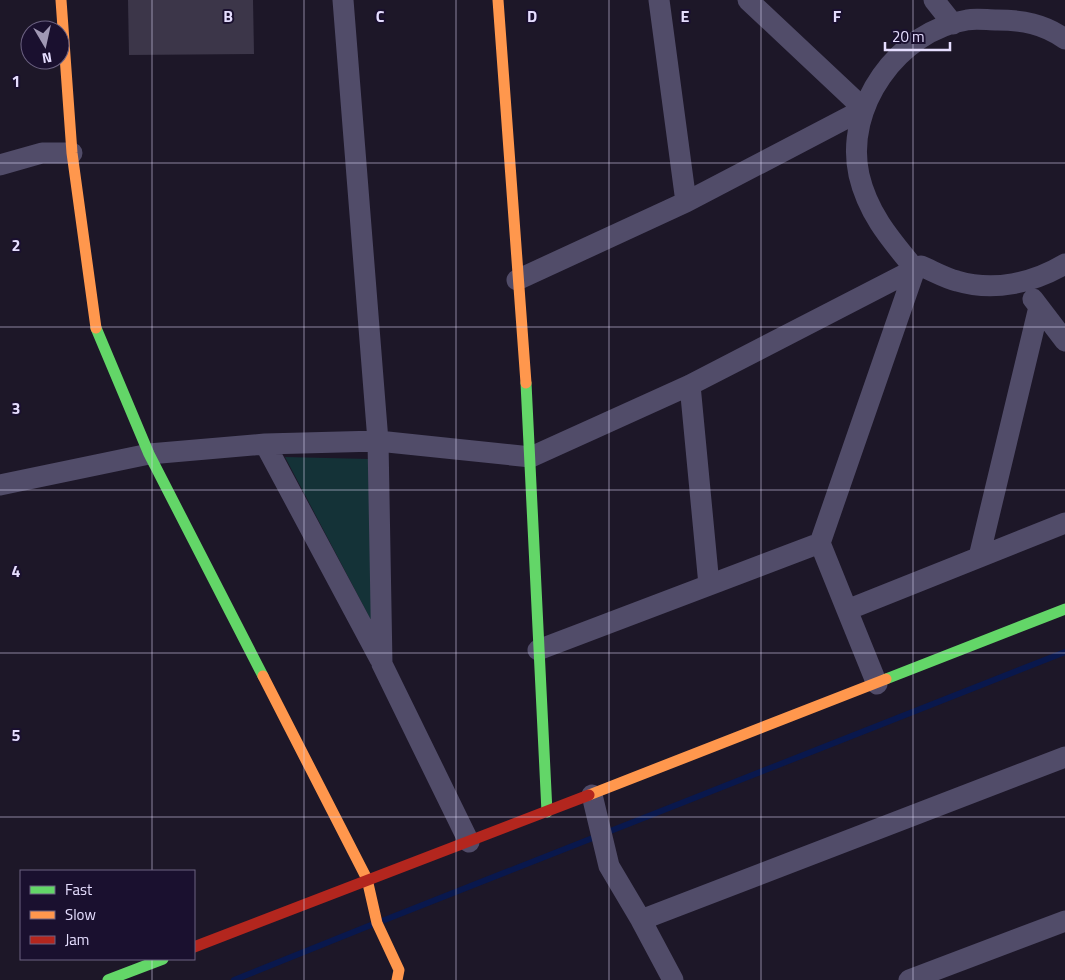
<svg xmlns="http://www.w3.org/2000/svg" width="1065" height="980" font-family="'Titillium Web',sans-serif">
<rect width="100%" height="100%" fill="#1d1728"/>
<path fill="#143237" d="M285 457 369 459 372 622Z"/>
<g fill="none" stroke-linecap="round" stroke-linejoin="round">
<path stroke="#09184d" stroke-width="6" d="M382 921 1065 652
M234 980 371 925"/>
</g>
<path fill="#3c3649" d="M128 0H253L254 54 129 55Z"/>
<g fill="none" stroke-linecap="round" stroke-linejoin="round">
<path stroke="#514c69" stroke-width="21" d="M343 0 378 441 531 457 690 385 915 269
M659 0 686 202 864 109 748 0
M934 0 953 24
M1065 39C1044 24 1022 20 997 20 987 20 976 18 967 20 898 31 844 107 859 175 868 214 891 240 915 269L921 266C933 271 945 278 957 281 994 292 1033 283 1065 264
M0 165 42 153H72
M517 280 686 202
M1033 299 1065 341
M690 385 709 585
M265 444 380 659
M0 485 149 454 265 444 378 441 382 664 469 842
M820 543 847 610 1065 523
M979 557 1039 307
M847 610 877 684
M538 650 820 543 915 269
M592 795 609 866 641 920
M673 980 641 920 1065 757
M909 980 1065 921"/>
<path stroke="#63d668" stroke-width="11" d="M96 328 149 454 263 676
M526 383 547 812
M886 679 1065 609
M108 980 163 959"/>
<path stroke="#ff974d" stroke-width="11" d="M61 0 72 153 96 328
M498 0 526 383
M263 676 367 879 377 923 399 970 397 980
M589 795 886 679"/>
<path stroke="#b3261e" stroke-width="11" d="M194 947 589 795"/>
</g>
<path fill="none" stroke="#e6deff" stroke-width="1" stroke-opacity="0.55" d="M152 0V871M304 0V980M456 0V980M609 0V980M761 0V980M913 0V980M0 163H1065M0 327H1065M0 490H1065M0 653H1065M0 817H1065M152 959V980"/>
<g font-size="16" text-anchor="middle" font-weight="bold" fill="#e6deff" stroke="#1a102f" stroke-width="4" stroke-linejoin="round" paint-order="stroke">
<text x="228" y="22">B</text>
<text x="380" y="22">C</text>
<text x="532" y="22">D</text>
<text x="685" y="22">E</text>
<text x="837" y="22">F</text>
<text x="16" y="87">1</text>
<text x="16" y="251">2</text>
<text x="16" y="414">3</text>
<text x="16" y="577">4</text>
<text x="16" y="741">5</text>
</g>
<rect x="20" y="870" width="175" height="90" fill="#1a102f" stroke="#6c6282"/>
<rect x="30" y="886" width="25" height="8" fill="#63d668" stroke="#6c6282"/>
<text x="65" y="895" font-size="15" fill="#e6deff">Fast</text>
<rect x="30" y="911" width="25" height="8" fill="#ff974d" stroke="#6c6282"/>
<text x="65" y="920" font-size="15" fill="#e6deff">Slow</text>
<rect x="30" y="936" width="25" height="8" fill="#b3261e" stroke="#6c6282"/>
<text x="65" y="945" font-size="15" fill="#e6deff">Jam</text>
<g transform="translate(45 45) rotate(171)"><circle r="24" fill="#1a102f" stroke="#6c6282"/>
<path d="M0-4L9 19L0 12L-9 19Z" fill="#a098b4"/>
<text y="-8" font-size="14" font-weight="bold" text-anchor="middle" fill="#e6deff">N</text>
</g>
<path d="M885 42v8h65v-8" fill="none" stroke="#e6deff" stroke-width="2.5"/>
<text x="892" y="42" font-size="15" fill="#e6deff" stroke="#1a102f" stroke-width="4" paint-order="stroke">20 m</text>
</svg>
